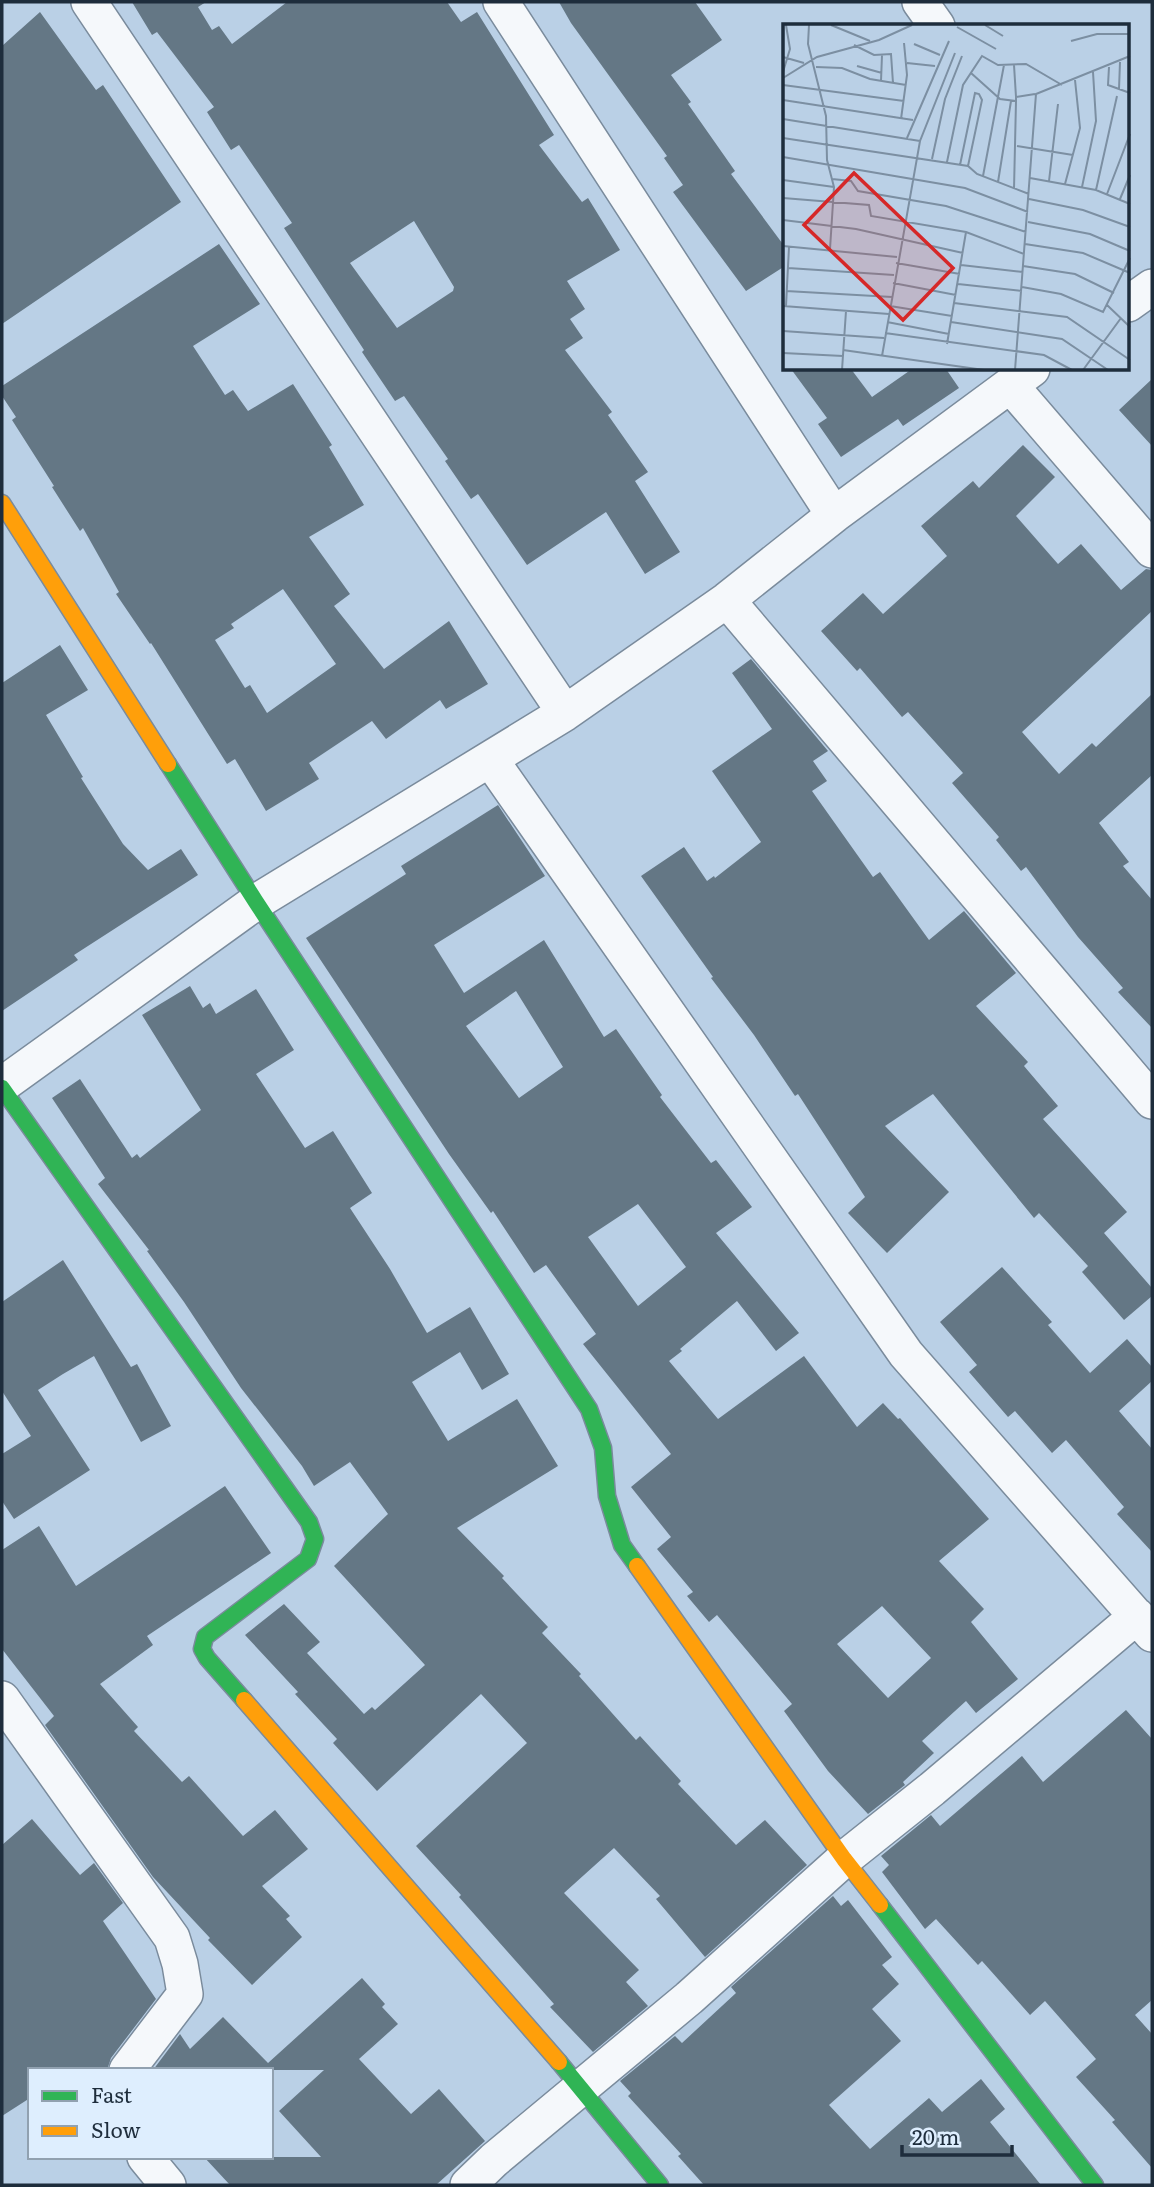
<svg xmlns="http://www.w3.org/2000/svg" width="1154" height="2187" font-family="Literata,serif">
<rect width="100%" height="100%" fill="#bad0e6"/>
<path fill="#647785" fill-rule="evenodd" d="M132 2H206L198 7 212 30 219 26 232 44 287 2H447L461 22 477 12 554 135 539 145 582 202 588 198 620 250 567 281 585 309 570 319 583 338 565 350 612 412 608 415 648 472 635 481 680 552 645 574 606 512 527 565 478 494 471 499 445 461 448 459 404 396 395 401 362 352 364 350 284 228 292 223 239 145 231 150 207 112 214 107 157 32 152 35ZM414 221 454 287 453 291 397 328 350 263Z
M559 2H695L722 40 671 75 691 102 688 104 735 171 731 174 785 247V266L746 291 673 192 683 185 664 158 667 156 571 23Z
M40 12 96 90 103 85 181 202 2 324V46Z
M219 244 260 304 193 346 225 395 233 390 248 411 293 384 332 445 329 447 364 505 309 537 350 594 334 606 384 669 449 621 488 684 446 709 440 700 386 739 372 721 309 763 319 779 266 811 235 759 227 764 151 643 150 644 116 594 119 592 83 528 80 531 52 487 54 486 12 420 16 417 2 396V386ZM283 589 336 664 267 713 250 685 245 688 215 640 234 628 231 624Z
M791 369H851L872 397 912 369H946L959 388 903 426 898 419 841 457 818 424 827 418Z
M1152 379V446L1119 410Z
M1023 445 1055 477 1016 516 1058 564 1081 544 1121 590 1146 569 1152 570V611L1022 732 1059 774 1092 743 1096 747 1152 694V775L1099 823 1129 862 1123 866 1152 900V1028L1118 992 1123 988 1078 937 1026 867 1021 871 996 840 999 837 952 783 963 773 908 712 902 717 860 668 857 671 821 631 863 593 883 614 947 556 921 526 973 481 979 488Z
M60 645 88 690 46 715 83 777 81 778 123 844 148 870 181 849 198 875 74 955 78 960 2 1011V683Z
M751 659 828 751 813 761 827 781 812 791 873 877 880 872 929 940 964 911 1016 973 976 1006 1028 1062 1024 1066 1058 1106 1043 1119 1127 1212 1104 1233 1152 1288V1296L1124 1320 1082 1272 1088 1266 1039 1213 1034 1218 933 1094 885 1126 949 1192 887 1253 848 1213 865 1197 798 1094 795 1096 754 1035 711 978 713 977 641 876 684 847 707 881 714 876 715 878 761 842 712 771 772 729 732 673Z
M498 805 545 876 434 945 464 993 544 940 604 1037 616 1029 662 1095 660 1097 711 1163 716 1160 752 1207 716 1233 799 1333 776 1351 737 1301 680 1349 682 1351 669 1361 718 1419 804 1356 857 1427 883 1403 898 1419 900 1418 989 1519 939 1561 984 1609 971 1622 1018 1679 976 1713 966 1701 922 1741 934 1753 903 1782 905 1785 868 1814 828 1771 784 1711 792 1704 717 1615 709 1622 687 1596 693 1592 657 1549 671 1537 631 1487 671 1454 583 1344 596 1334 546 1265 534 1273 493 1211 491 1213 449 1154 306 938 406 874 401 866ZM516 991 563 1067 519 1098 466 1026ZM638 1204 686 1267 638 1306 588 1237ZM882 1606 931 1658 888 1698 837 1644Z
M190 986 203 1008 210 1003 216 1014 256 989 294 1050 256 1074 305 1148 333 1131 372 1193 350 1208 390 1269 427 1333 470 1307 509 1374 482 1390 460 1352 412 1382 448 1441 517 1399 558 1466 457 1528 504 1576 502 1578 548 1627 542 1633 581 1674 579 1676 636 1740 640 1736 681 1781 678 1784 736 1845 765 1820 807 1865 705 1957 656 1899 660 1896 614 1848 564 1893 639 1970 626 1982 648 2006 593 2052 550 2007 554 2004 459 1897 461 1895 416 1846 527 1743 481 1694 377 1791 333 1743 337 1739 295 1694 298 1692 245 1635 284 1604 320 1642 307 1653 364 1714 372 1707 375 1710 425 1665 334 1566 388 1514 350 1462 314 1486 302 1466 241 1388 184 1302 147 1251 149 1250 98 1184 105 1178 52 1098 80 1079 132 1158 137 1154 140 1158 201 1110 142 1015Z
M63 1260 131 1367 137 1364 171 1426 141 1442 94 1356 63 1374 38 1390 90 1470 14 1519 2 1501V1454L31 1436 2 1391V1302Z
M1002 1267 1052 1322 1048 1325 1090 1373 1127 1339 1152 1367V1381L1119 1411 1152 1449V1552L1117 1514 1124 1507 1066 1440 1052 1453 1015 1411 1008 1417 969 1372 977 1365 940 1322Z
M225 1486 271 1553 147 1636 153 1645 100 1684 138 1727 134 1731 182 1782 189 1776 243 1836 275 1810 308 1849 262 1886 290 1916 286 1919 302 1937 252 1985 208 1940 210 1938 153 1877 45 1725 54 1716 2 1649V1550L39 1526 76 1586Z
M1126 1710 1152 1739V2000L1135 2015 1152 2034V2168L1112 2122 1115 2120 1076 2077 1096 2059 1045 2001 1030 2015 982 1961 978 1965 936 1919 925 1929 882 1872 889 1865 881 1856 931 1815 940 1826 1022 1756 1043 1782Z
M32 1819 80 1875 94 1863 123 1903 103 1921 156 1999 111 2058 107 2070H30V2098L2 2116V1845Z
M833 1896 841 1906 848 1900 892 1957 882 1965 899 1984 872 2009 901 2041 829 2105 870 2149 929 2098 942 2112 981 2079 1005 2109 990 2122 1041 2185H704L678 2156 681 2154 628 2096 631 2093 620 2081 675 2036 682 2043 736 1993 731 1987Z
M362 1978 385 2004 382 2007 398 2024 359 2059 411 2114 439 2089 485 2141 436 2185H230L204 2157H321L279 2111 324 2070H153L180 2034 190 2049 223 2017 268 2063Z"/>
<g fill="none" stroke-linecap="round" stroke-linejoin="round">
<g stroke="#7a8b9c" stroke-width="38">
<path id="street" d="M89 2 565 713
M501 2 834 515
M920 2 937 26
M1128 304 1152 287
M1010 385 1152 550
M727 600 1152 1101
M490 759 906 1354 1152 1634
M2 1085 256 902 565 713 727 600 834 515 1032 369
M2 1699 172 1938 180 1964 185 1994 127 2070
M145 2157 168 2185
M468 2185 494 2160 689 1998 844 1859 932 1789 1137 1616"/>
</g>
<g stroke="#7a8b9c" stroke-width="19">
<path id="fast" d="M168 764 256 902 589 1409 603 1448 607 1496 622 1545 637 1566
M2 1088 309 1522 315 1539 308 1559 205 1637 202 1649 207 1658 244 1700
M880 1905 1095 2185
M559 2062 660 2185"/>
</g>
<g stroke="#7a8b9c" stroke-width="19">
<path id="slow" d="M2 503 168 764
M637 1566 844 1859 880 1905
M244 1700 559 2062"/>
</g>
<use href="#street" stroke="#f5f8fb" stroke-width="35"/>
<use href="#fast" stroke="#30b455" stroke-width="16"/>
<use href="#slow" stroke="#ff9f0a" stroke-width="16"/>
</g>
<g transform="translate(783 24)">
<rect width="346" height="346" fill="#bad0e6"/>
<path fill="none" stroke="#7c8fa2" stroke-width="2" d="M26 1 25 20 43 92 44 136 51 163 47 225M48 1 87 17M202 1 220 12M174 3 213 25M288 17 314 10H347M131 20 157 31M71 21 91 31 108 30 110 59M0 33 21 39M124 39 152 42M231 41 233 73M74 42 99 49M33 43 59 44 87 55 123 61M326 43 325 61 347 69M0 48 7 25 3 1M188 49 217 75 233 77V73L252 70M0 54 34 33 96 16 129 1M98 57 99 31M0 61 121 77M336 65 337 38M0 76 130 96M0 95 137 117M118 95 124 51 121 19M0 114 185 142 194 150 246 170M124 114 166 17M234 122 290 131M0 133 182 164 245 188M149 135 162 75 179 32M164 138 180 61 199 32 215 41 243 40 279 61M177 141 192 69 196 70 199 76 185 142M200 152 221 41M247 154 313 166 347 180M49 155 68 157 75 167 163 182 243 208M0 156 51 163M266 157 275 80M215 158 228 77M282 160 297 104 292 56M299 163 313 97 310 48M231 165 233 77M313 166 334 72M324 170 347 110M0 174 86 181 88 192 183 208 241 230M246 175 300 186 347 203M337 175 347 151M0 196 73 205 180 229M245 198 307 210 347 227M242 220 300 229 347 249M0 222 114 233M113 239 177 250M178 241 240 248M240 242 292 250 331 269M5 244 111 251M110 259 173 271M175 260 239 267M239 263 278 270 320 288 347 234M3 267 109 273M171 279 284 293 347 336M324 281 347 303M0 282 106 290M3 282 6 223M107 282 169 292M104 298 166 310M168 298 279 315 325 346M0 307 101 314M102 309 261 331 289 346M164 320 183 208M60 326 201 346M0 329 60 332M99 332 137 117 172 29M59 346 63 287M232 346 253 70 347 32M300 346 338 294"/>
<path fill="#d62828" fill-opacity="0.15" stroke="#d62828" stroke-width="3.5" d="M71 149 170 244 120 296 21 201Z"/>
<rect width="346" height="346" fill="none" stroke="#1e2d3c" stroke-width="3.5"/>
</g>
<rect width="1154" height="2187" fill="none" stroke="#1e2d3c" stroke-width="7"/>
<rect x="28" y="2068" width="245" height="91" fill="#deeefe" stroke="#91a1b0" stroke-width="2"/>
<rect x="42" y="2091" width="35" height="10" fill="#30b455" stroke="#91a1b0" stroke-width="2"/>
<text x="91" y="2103" font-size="21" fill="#1e2d3c">Fast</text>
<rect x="42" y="2126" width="35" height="10" fill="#ff9f0a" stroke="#91a1b0" stroke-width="2"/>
<text x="91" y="2138" font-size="21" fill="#1e2d3c">Slow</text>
<path d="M902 2145v10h110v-10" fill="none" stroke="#1e2d3c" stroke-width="3.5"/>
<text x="912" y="2145" font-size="21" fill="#1e2d3c" stroke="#deeefe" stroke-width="5" paint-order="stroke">20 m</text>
</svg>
